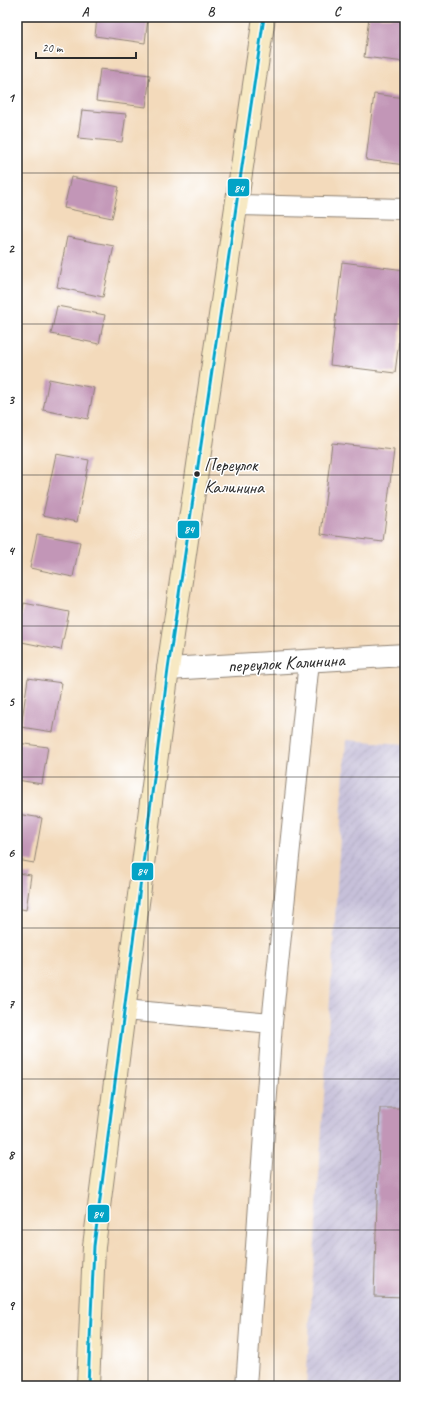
<svg xmlns="http://www.w3.org/2000/svg" width="422" height="1403" font-family="Caveat,sans-serif">
<defs>
<pattern id="industrial-furrows" width="10" height="10" patternUnits="userSpaceOnUse"><rect width="10" height="10" fill="#c6c0d9"/><path d="M-1 1l2-2M0 10L10 0M9 11l2-2" fill="none" stroke="#aaa5ba"/></pattern>
</defs>
<rect width="100%" height="100%" fill="#fff"/>
<filter id="ink" filterUnits="userSpaceOnUse"><feTurbulence type="fractalNoise" baseFrequency=".025" numOctaves="2"/><feDisplacementMap in="SourceGraphic" scale="8" xChannelSelector="R" yChannelSelector="G"/><feConvolveMatrix kernelMatrix="1 2 1 2 8 2 1 2 1" color-interpolation-filters="sRGB"/></filter>
<filter id="wash" filterUnits="userSpaceOnUse"><feTurbulence type="fractalNoise" baseFrequency=".012" numOctaves="4" result="noise"/><feDisplacementMap in="SourceGraphic" scale="16" xChannelSelector="R" yChannelSelector="G"/><feGaussianBlur stdDeviation="0.9" result="paint"/><feColorMatrix in="noise" values="0 0 0 0 0 0 0 0 0 0 0 0 0 0 0 0 0 1.4 0 .05"/><feComposite in="paint" operator="in"/></filter>
<g filter="url(#wash)">
<rect width="100%" height="100%" fill="#f3dabb"/>
<path fill="url(#industrial-furrows)" d="M346 740 405 744V1386H306Z"/>
<g id="blocks">
<path fill="#c296b7" d="M97 17H148L145 43 95 36Z
M369 17H405V62L364 57Z
M100 69 150 75 146 107 96 101Z
M374 94 405 98V165L366 160Z
M82 110 126 114 122 142 78 138Z
M71 177 119 187 112 218 64 208Z
M67 237 114 246 103 297 57 287Z
M342 262 405 270V292L395 373 330 365Z
M57 306 105 315 99 344 51 334Z
M49 379 94 388 88 419 43 410Z
M332 443 394 450 383 542 321 534Z
M56 454 89 460 77 522 43 515Z
M37 534 80 542 73 577 30 568Z
M24 603 69 612 61 650 17 641Z
M28 678 62 683 53 732 21 727Z
M17 743 48 747 42 784 17 780Z
M17 814 42 818 34 863 17 860Z
M17 873 31 875 26 910 17 908Z
M380 1108H405V1297L374 1296Z"/>
</g>
</g>
<g filter="url(#ink)">
<use href="#blocks" fill-opacity="0" stroke="#8f8273" stroke-width="1"/>
<g fill="none" stroke-linecap="round" stroke-linejoin="round">
<g stroke="#8f8273" stroke-width="22">
<path id="lane" d="M237 205 405 209
M124 1010 272 1023 246 1386
M272 1023 309 661"/>
</g>
<g stroke="#8f8273" stroke-width="24">
<path id="street" d="M168 669 405 655"/>
</g>
<g stroke="#8f8273" stroke-width="24">
<path id="secondary" d="M88 1386 94 1246 168 669 264 17"/>
</g>
<use href="#lane" stroke="#fff" stroke-width="20"/>
<use href="#street" stroke="#fff" stroke-width="22"/>
<use href="#secondary" stroke="#f7e9c3" stroke-width="22"/>
<g stroke="#fff" stroke-width="6">
<path id="bus-1" d="M88 1386 94 1246 168 669 264 17"/>
</g>
<use href="#bus-1" stroke="#02a3c6" stroke-width="3"/>
</g>
</g>
<path fill="none" stroke="#2b2b2b" stroke-width="1" stroke-opacity="0.55" d="M148 17V1386M274 17V1386M17 173H405M17 324H405M17 475H405M17 626H405M17 777H405M17 928H405M17 1079H405M17 1230H405"/>
<circle fill="#2b2b2b" stroke="#fff" stroke-width="1.5" cx="197" cy="474" r="3.5"/>
<g text-anchor="middle" stroke-width="3" stroke-linejoin="round" paint-order="stroke">
<g font-size="18" fill="#2b2b2b" stroke="#fff" text-anchor="start">
<text x="204" y="471">Переулок<tspan x="204" dy="22">Калинина</tspan></text>
</g>
<g font-size="19" fill="#2b2b2b" stroke="#fff">
<text transform="translate(286 662) rotate(-3)" y="7">переулок Калинина</text>
</g>
</g>
<g stroke="#fff" stroke-width="1.5">
<rect x="227" y="178" width="23" height="19" rx="4" fill="#02a3c6"/>
<rect x="177" y="520" width="23" height="19" rx="4" fill="#02a3c6"/>
<rect x="131" y="862" width="23" height="19" rx="4" fill="#02a3c6"/>
<rect x="87" y="1204" width="23" height="19" rx="4" fill="#02a3c6"/>
</g>
<g font-size="11" text-anchor="middle" font-weight="bold" fill="#fff">
<text x="239" y="192">84</text>
<text x="189" y="533">84</text>
<text x="142" y="875">84</text>
<text x="98" y="1218">84</text>
</g>
<rect width="422" height="1403" fill="none" stroke="#fff" stroke-width="44"/>
<path d="M36 52v6h100v-6" fill="none" stroke="#2b2b2b" stroke-width="2"/>
<text x="42" y="52" font-size="12" fill="#2b2b2b" stroke="#ffffff" stroke-width="3" paint-order="stroke">20 m</text>
<rect x="22" y="22" width="378" height="1359" fill="none" stroke="#2b2b2b" stroke-width="1.5"/>
<g font-size="13" text-anchor="middle" font-weight="bold" fill="#2b2b2b">
<text x="85" y="16">A</text>
<text x="211" y="16">B</text>
<text x="337" y="16">C</text>
<text x="11" y="102">1</text>
<text x="11" y="253">2</text>
<text x="11" y="404">3</text>
<text x="11" y="555">4</text>
<text x="11" y="706">5</text>
<text x="11" y="857">6</text>
<text x="11" y="1008">7</text>
<text x="11" y="1159">8</text>
<text x="11" y="1310">9</text>
</g>
</svg>
